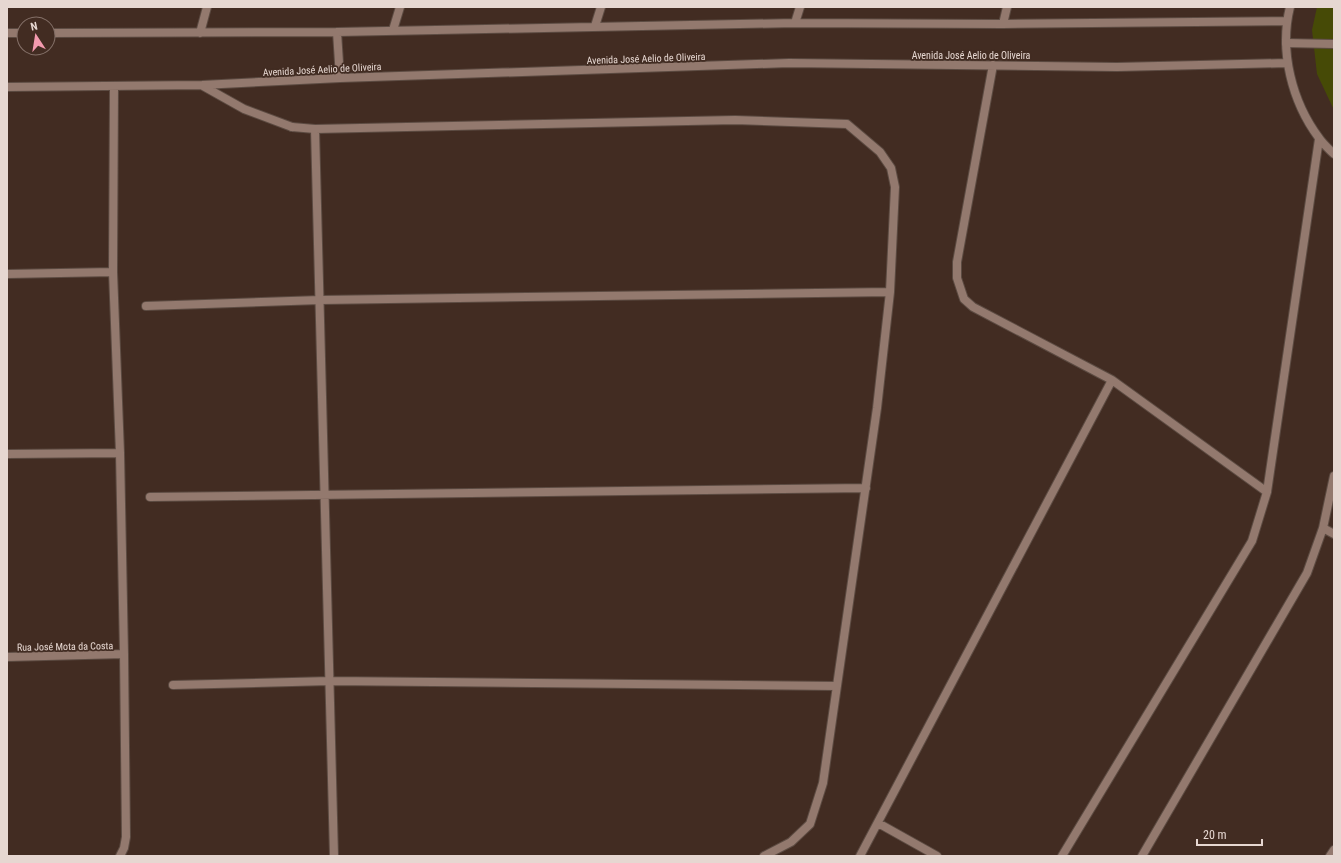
<svg xmlns="http://www.w3.org/2000/svg" width="1341" height="863" font-family="'Roboto Condensed',sans-serif">
<rect width="100%" height="100%" fill="#422c22"/>
<path fill="#464a06" d="M1317 7H1334V110L1317 74 1312 30Z"/>
<g fill="none" stroke-linecap="round" stroke-linejoin="round">
<g stroke="#5c4b42" stroke-width="10">
<path id="lane" d="M1286 43 1334 44
M292 127 315 129 735 120 847 124 880 152 891 168 895 187 890 292 877 408 823 783 810 824 791 842 764 856
M315 129 334 856
M146 306 320 300 890 292
M150 497 866 488
M173 685 330 681 837 686"/>
</g>
<g stroke="#5c4b42" stroke-width="10">
<path id="street" d="M1290 7C1279 51 1292 102 1319 138 1323 144 1329 149 1334 154
M795 23 800 7
M1003 24 1007 7
M595 26 601 7
M393 30 400 7
M337 32 340 78
M7 33H24
M48 33 337 32 795 23 1003 24 1286 21
M200 33 207 7
M993 65 957 262V278L964 299 973 307 1112 380 1267 492
M114 86 113 272 120 453 124 654 126 837 124 848 120 856
M203 86 244 109 292 127
M7 87 202 85 340 78 789 63 1117 67 1286 63
M7 274 113 272
M7 454 120 453
M1323 528 1334 534
M7 657 124 654
M878 823 937 856
M860 856 1112 380
M1062 856 1252 541 1267 492 1319 139
M1142 856 1307 573 1323 528 1334 476
M1330 856 1334 850"/>
</g>
<use href="#lane" stroke="#93796e" stroke-width="8"/>
<use href="#street" stroke="#93796e" stroke-width="8"/>
</g>
<g text-anchor="middle" stroke-width="3.5" stroke-linejoin="round" paint-order="stroke">
<g font-size="10" fill="#e6d7d1" stroke="#422c22">
<text x="971" y="59">Avenida José Aelio de Oliveira</text>
<text transform="translate(646 58) rotate(-2)" y="4">Avenida José Aelio de Oliveira</text>
<text transform="translate(322 69) rotate(-3)" y="4">Avenida José Aelio de Oliveira</text>
<text transform="translate(65 646) rotate(-1)" y="4">Rua José Mota da Costa</text>
</g>
</g>
<rect width="1341" height="863" fill="none" stroke="#e6d7d1" stroke-width="16"/>
<g transform="translate(36 36) rotate(348)"><circle r="19" fill="#422c22" stroke="#847068"/>
<path d="M0-3L7 15L0 10L-7 15Z" fill="#f29aae"/>
<text y="-6" font-size="11" font-weight="bold" text-anchor="middle" fill="#e6d7d1">N</text>
</g>
<path d="M1197 839v6h65v-6" fill="none" stroke="#e6d7d1" stroke-width="2"/>
<text x="1203" y="839" font-size="12" fill="#e6d7d1" stroke="#422c22" stroke-width="3" paint-order="stroke">20 m</text>
</svg>
